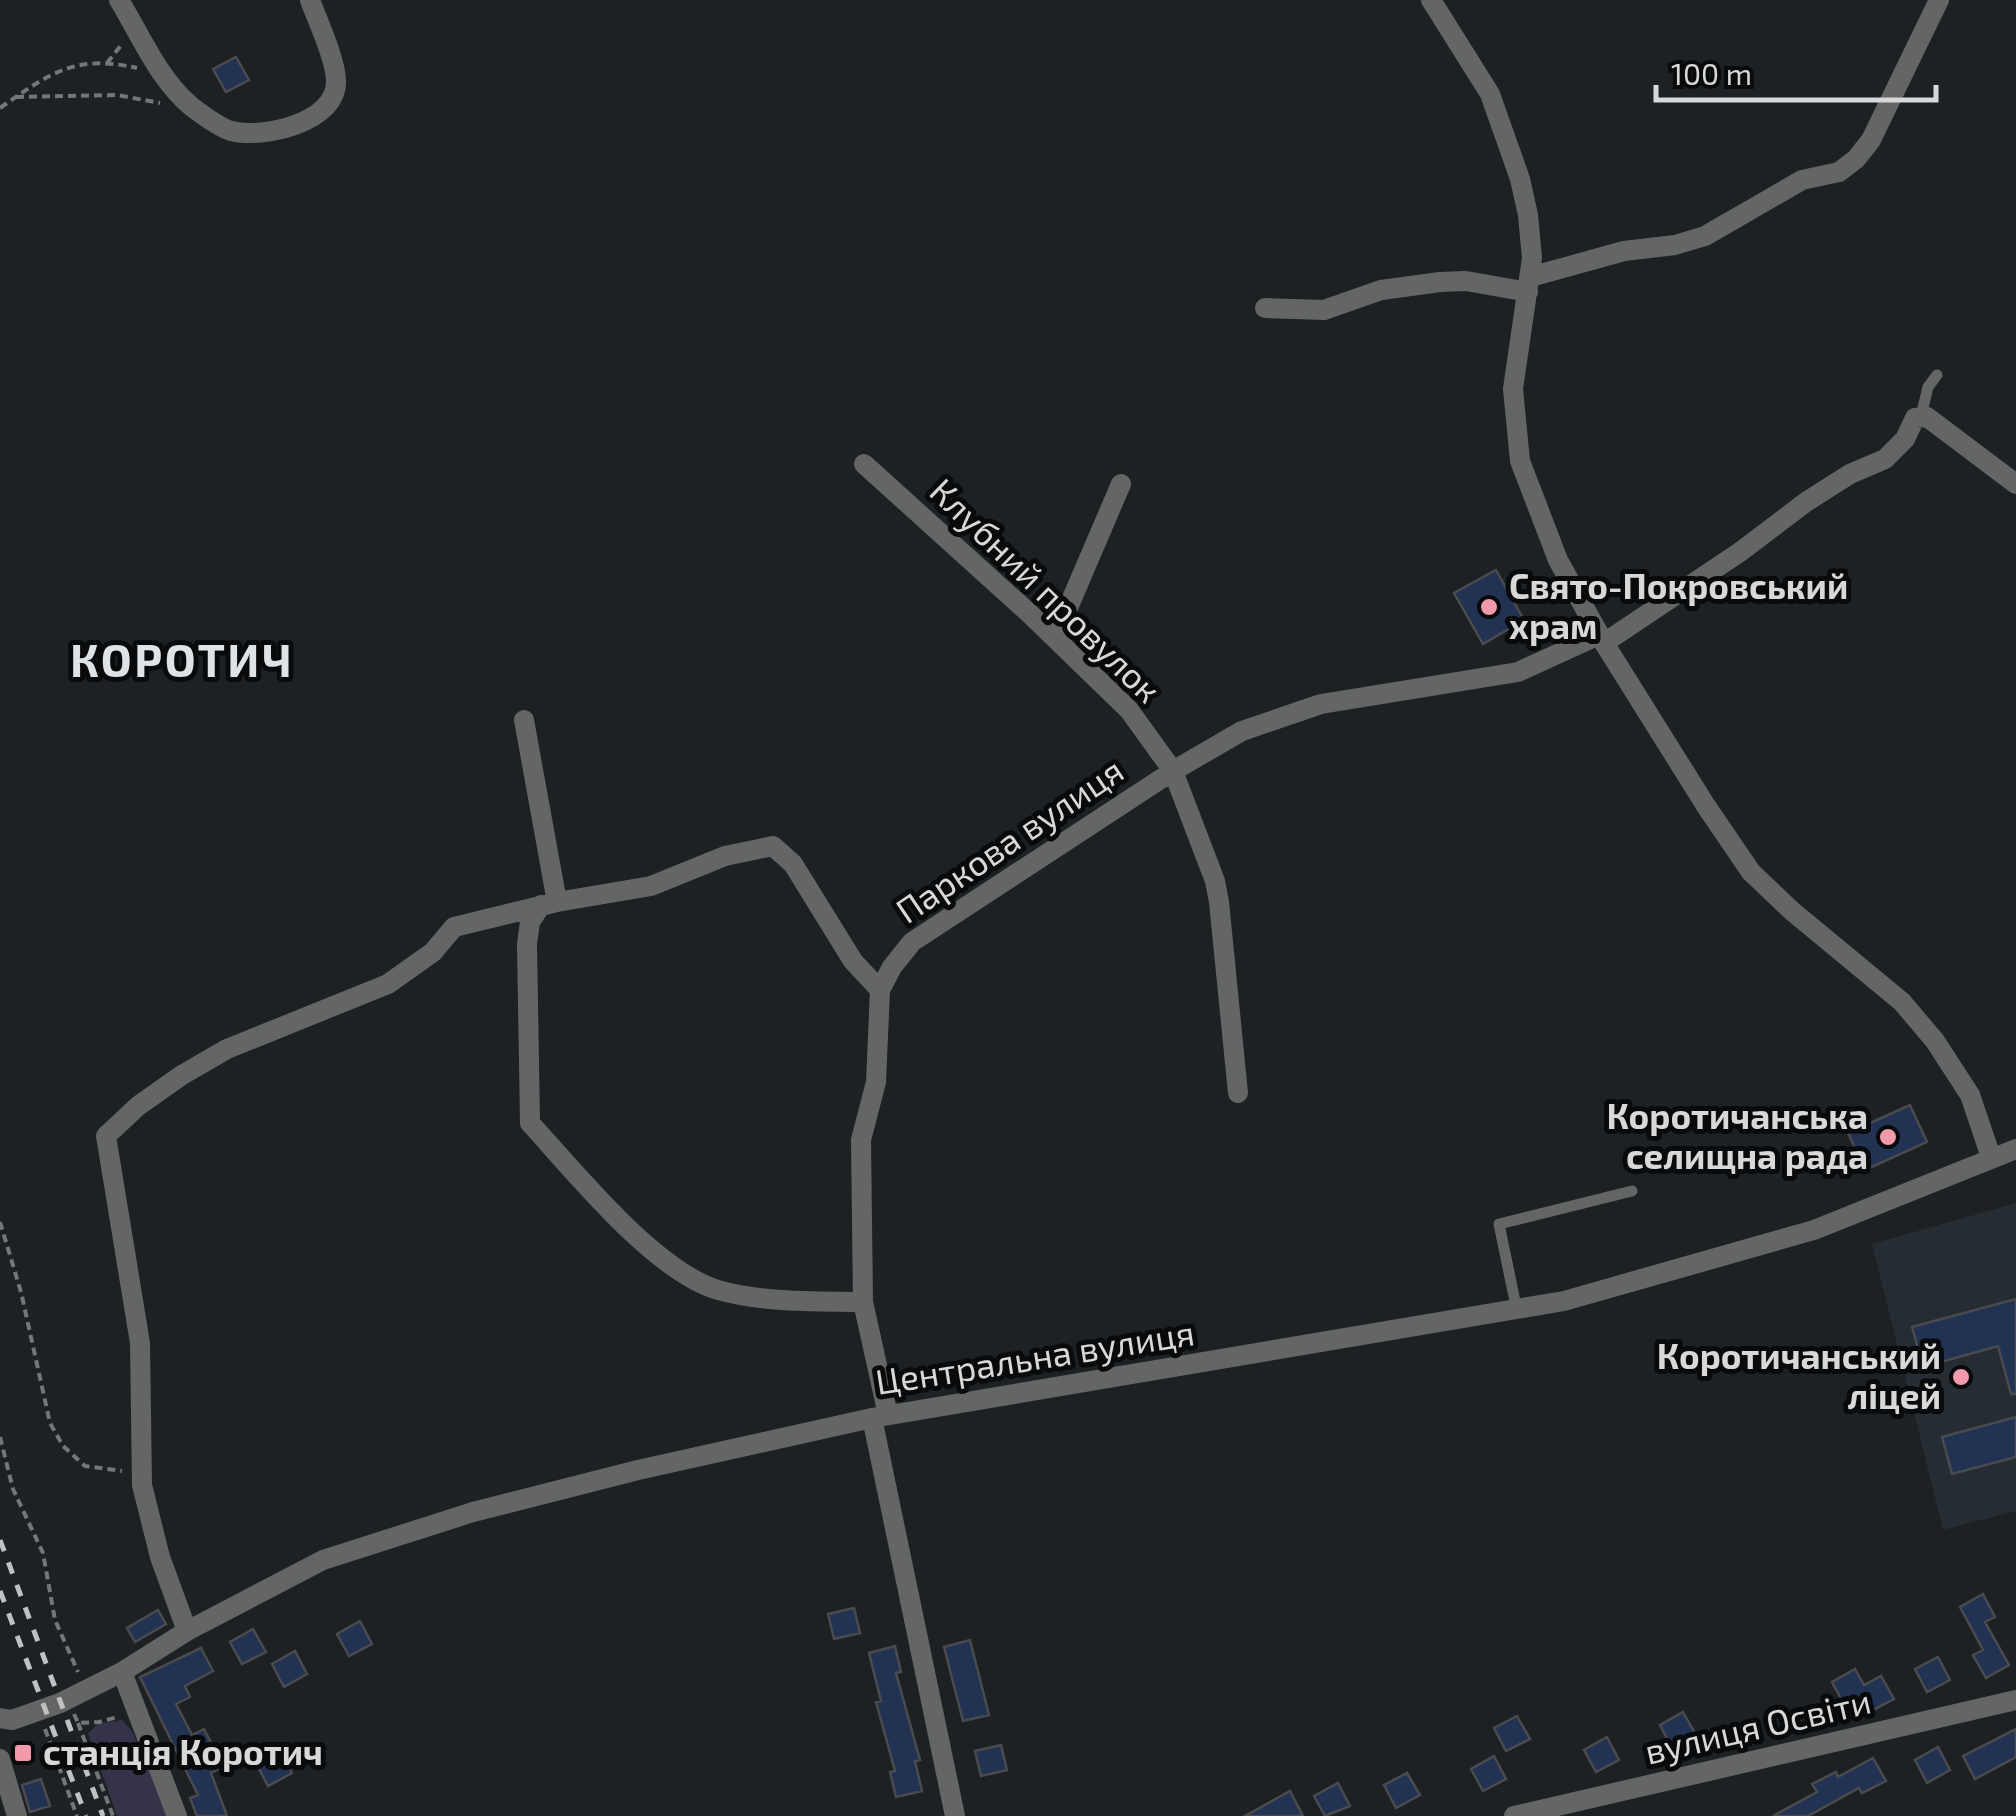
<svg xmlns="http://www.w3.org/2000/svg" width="2016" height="1816" font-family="'Exo 2',sans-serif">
<rect width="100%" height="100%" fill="#1e2123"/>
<path fill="#252c32" d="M2016 1203V1511L1943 1530 1872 1244Z"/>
<path fill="#353349" d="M122 1720 132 1731 170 1816H117L88 1733 98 1724Z"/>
<path fill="#223253" stroke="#4a4b4e" stroke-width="2.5" d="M236 57 249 80 226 92 213 69Z
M1496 570 1524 620 1483 644 1454 593Z
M1910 1105 1927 1142 1865 1170 1848 1133Z
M2016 1299V1394H2011L1998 1346 1923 1367 1912 1327Z
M2016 1417V1457L1952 1474 1942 1437Z
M1983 1594 1995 1617 1985 1622 2009 1665 1986 1678 1973 1655 1983 1650 1960 1607Z
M854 1608 860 1633 834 1639 828 1614Z
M158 1610 166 1624 135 1642 127 1628Z
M360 1621 372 1644 349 1656 337 1634Z
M253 1629 266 1652 242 1664 230 1642Z
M970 1640 989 1715 963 1721 944 1647Z
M895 1646 901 1672 896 1673 920 1760 915 1761 922 1791 896 1797 890 1772 895 1771 876 1702 881 1701 869 1653Z
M201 1648 213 1671 185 1686 190 1697 176 1704 192 1735 204 1729 223 1767 211 1773 227 1816H197L190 1798 198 1795 140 1677Z
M295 1651 307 1674 284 1687 272 1664Z
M1938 1657 1950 1680 1927 1692 1915 1669Z
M1855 1669 1864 1685 1881 1676 1894 1699 1871 1711 1862 1695 1844 1704 1832 1682Z
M1683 1712 1696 1735 1672 1748 1660 1725Z
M1517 1716 1530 1739 1506 1751 1494 1728Z
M2016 1729V1757L1975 1779 1963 1756Z
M1607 1737 1619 1760 1596 1772 1584 1750Z
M1001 1745 1007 1770 981 1776 975 1751Z
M1938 1747 1950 1770 1927 1783 1915 1760Z
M279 1750 292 1773 268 1786 256 1763Z
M1494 1756 1506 1779 1483 1791 1471 1769Z
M1873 1758 1886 1781 1862 1793 1859 1788 1808 1816H1773L1817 1792 1812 1784 1836 1772 1838 1777Z
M1407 1773 1420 1795 1396 1808 1384 1785Z
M41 1779 50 1806 30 1812 22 1785Z
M1338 1783 1350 1806 1325 1816 1314 1796Z
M1290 1791 1303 1816H1245Z"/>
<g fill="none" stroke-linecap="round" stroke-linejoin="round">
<path stroke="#747678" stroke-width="4" stroke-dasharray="8 5" stroke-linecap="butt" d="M107 63 123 43
M16 97 117 95 160 103
M0 108C50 73 75 54 137 68
M0 1222 21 1292 50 1423 63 1446 85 1466 122 1471
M0 1437 13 1489 43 1553 55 1620 78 1672
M74 1714 78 1723 99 1722 118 1717
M78 1723 113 1816
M45 1729 77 1816"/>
<path stroke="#646666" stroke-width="11" d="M1921 416 1928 387 1937 375
M1517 1311 1499 1224 1632 1191"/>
<path stroke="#646666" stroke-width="20" d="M119 0C141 36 159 80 192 107 203 115 218 127 231 131 262 139 338 123 336 80 335 58 318 22 310 0
M1431 0 1490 94 1520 179 1528 215 1532 258 1513 389 1520 461 1558 560 1604 643 1706 806 1751 872 1792 911 1902 1002 1935 1041 1970 1095 1991 1157
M1530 277 1624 251 1675 245 1705 236 1802 180 1839 172 1856 159 1871 140 1939 0
M1265 308 1324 310 1381 290 1440 282 1466 281 1528 292
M864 464 1030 614 1129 710 1173 771 1215 881 1219 902 1238 1093
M1055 638 1121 484
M1604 643 1740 552 1806 502 1850 474 1885 459 1905 439 1915 418 1927 417 2016 484
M524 720 557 902
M541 905 530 922 527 944 530 1123C575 1172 654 1271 718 1290 764 1303 815 1301 863 1302
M888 1415 863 1302 861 1140 876 1082 880 990 892 967 912 942 1173 771 1242 731 1321 704 1518 672 1599 635
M872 1418 955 1816
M187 1631 160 1557 142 1485 140 1343 106 1136 138 1106 182 1075 227 1049 388 984 433 952 454 927 557 902 651 886 725 856 773 846 793 864 853 961 880 990
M122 1672 177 1816
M0 1759 17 1816
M1514 1816 2016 1700"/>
<path stroke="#646666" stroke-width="20" d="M0 1718 12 1720 60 1703 122 1672 187 1631 323 1560 473 1512 638 1470 872 1418 1564 1301 1814 1230 2016 1149"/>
<path stroke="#bfc1c2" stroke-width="5" stroke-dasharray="12 12" stroke-linecap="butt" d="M0 1540 103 1816
M0 1591 86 1816"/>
</g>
<g fill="#f29aac" stroke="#090a0b" stroke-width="4">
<circle cx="1489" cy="607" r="10"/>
<circle cx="1888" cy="1137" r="10"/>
<circle cx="1961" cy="1377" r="10"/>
<rect x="13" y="1743" width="20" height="20" rx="5"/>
</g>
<g text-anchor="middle" stroke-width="10" stroke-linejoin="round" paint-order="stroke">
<g font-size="35" font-weight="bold" fill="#d6d8d9" stroke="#090a0b" text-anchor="start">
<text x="1509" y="599">Свято-Покровський<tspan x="1509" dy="40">храм</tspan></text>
<text x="1868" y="1129" text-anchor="end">Коротичанська<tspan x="1868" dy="40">селищна рада</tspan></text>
<text x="1941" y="1369" text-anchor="end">Коротичанський<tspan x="1941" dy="40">ліцей</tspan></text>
<text x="43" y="1765">станція Коротич</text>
</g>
<g font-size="35" fill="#d6d8d9" stroke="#090a0b">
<text transform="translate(1045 591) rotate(44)" y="12">Клубний провулок</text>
<text transform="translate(1010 841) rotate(-34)" y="12">Паркова вулиця</text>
<text transform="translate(1035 1358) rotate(-9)" y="12">Центральна вулиця</text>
<text transform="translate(1758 1727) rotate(-13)" y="12">вулиця Освіти</text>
</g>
<g font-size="45" font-weight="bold" letter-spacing="2.5" fill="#dfe3e5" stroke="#090a0b">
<text x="182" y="677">КОРОТИЧ</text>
</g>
</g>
<path d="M1656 85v15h280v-15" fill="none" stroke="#d6d8d9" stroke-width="5"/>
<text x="1671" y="85" font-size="30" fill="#d6d8d9" stroke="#090a0b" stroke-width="8" paint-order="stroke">100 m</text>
</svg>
